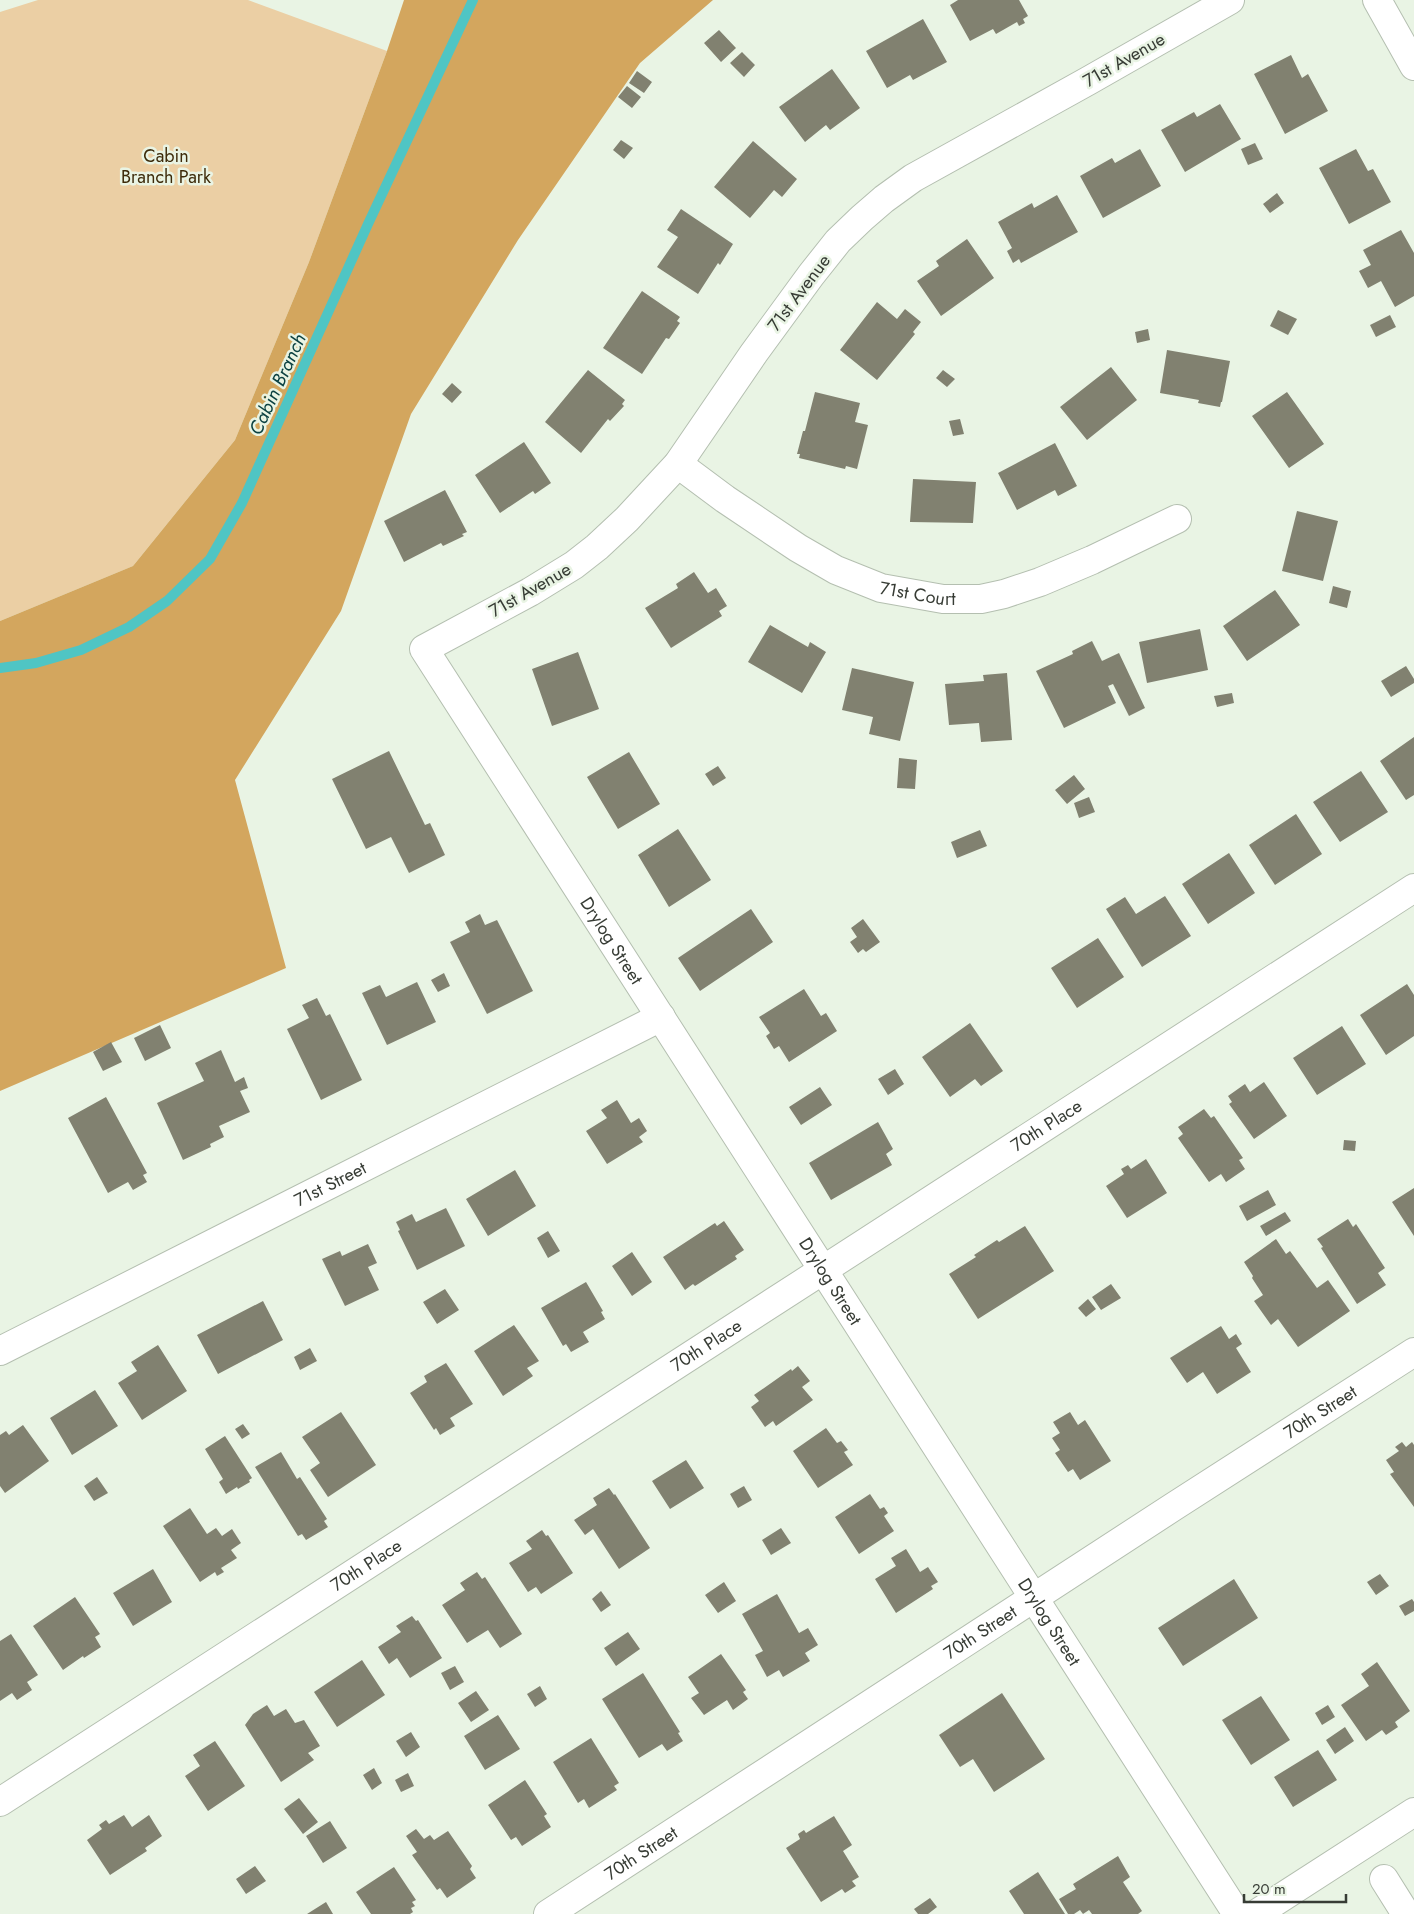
<svg xmlns="http://www.w3.org/2000/svg" width="1414" height="1914" font-family="Jost,sans-serif">
<rect width="100%" height="100%" fill="#e9f4e4"/>
<path fill="#ebcfa4" d="M38 0H248L387 51 309 262 235 440 133 566 0 621V12Z"/>
<path fill="#d3a65e" d="M404 0H713L640 63 518 240 411 414 341 611 235 780 286 968 0 1091V621L133 566 235 440 309 262 387 51Z"/>
<g fill="none" stroke-linecap="round" stroke-linejoin="round">
<path stroke="#4fc5c4" stroke-width="10" d="M0 668 36 663 81 650 129 627 167 601 210 559 242 503 368 224 473 0"/>
</g>
<path fill="#818170" d="M958 0H1019L1028 16 1023 19 1025 23 1019 26 1017 22 996 34 993 29 970 41 950 5Z
M923 19 947 62 913 80 910 75 887 88 866 51Z
M719 30 736 48 721 62 704 43Z
M742 52 755 65 744 77 730 63Z
M1291 55 1302 78 1308 74 1328 111 1285 134 1254 74Z
M832 69 860 108 830 130 826 125 805 142 779 107Z
M637 71 652 82 644 93 629 83Z
M627 86 641 97 632 108 618 97Z
M1220 104 1241 139 1185 172 1161 130 1194 112 1197 117Z
M621 140 633 148 624 159 613 150Z
M753 141 797 179 782 197 774 190 750 218 714 187Z
M1255 143 1263 159 1248 165 1241 149Z
M1140 149 1161 186 1103 218 1080 176 1112 158 1115 163Z
M1356 149 1368 171 1373 169 1391 202 1349 224 1319 168Z
M1277 193 1284 203 1270 213 1263 204Z
M1057 195 1078 232 1021 263 1019 259 1013 263 1007 251 1012 248 998 222 1032 203 1034 208Z
M681 209 733 244 720 265 718 263 698 294 657 267 678 237 667 230Z
M1401 230 1414 253V296L1395 307 1381 281 1368 288 1359 271 1371 265 1363 250Z
M967 239 994 278 941 316 917 281 939 266 936 261Z
M642 291 680 317 677 321 680 323 669 339 666 338 642 374 603 348Z
M877 302 897 319 905 309 921 322 913 332 915 334 877 380 840 350Z
M1278 310 1297 319 1288 335 1270 326Z
M1390 315 1396 327 1376 337 1370 325Z
M1148 329 1150 340 1137 343 1135 332Z
M1167 350 1230 361 1222 402H1221L1220 407 1198 403 1199 400 1160 393Z
M1111 367 1137 400 1087 440 1060 407Z
M588 370 625 400 622 404 624 406 610 421 608 419 581 453 545 422Z
M943 370 955 379 947 387 936 378Z
M452 383 462 392 452 403 442 394Z
M815 392 860 403 855 422 868 425 857 469 846 466 845 469 799 458 800 454H797L803 431H805Z
M1287 392 1324 444 1289 468 1252 416Z
M960 419 964 434 953 436 949 421Z
M524 442 551 483 535 494 533 491 500 513 475 475Z
M1055 443 1077 486 1058 496 1055 490 1017 510 998 473Z
M913 479 976 482 973 523 910 522Z
M445 490 467 532 462 534 464 536 443 546 441 543 404 562 384 521Z
M1297 511 1338 521 1323 581 1282 571Z
M694 572 708 593 716 588 727 606 719 611 722 616 671 648 645 608 678 588 676 584Z
M1333 586 1351 591 1347 608 1329 603Z
M1275 590 1300 625 1247 661 1223 626Z
M770 625 808 647 810 642 826 652 802 693 748 662Z
M1200 629 1208 670 1147 683 1139 642Z
M1092 641 1102 661 1119 653 1145 708 1129 716 1113 684 1108 686 1116 703 1064 728 1036 671 1073 654 1072 651Z
M578 652 599 709 552 726 532 669Z
M1406 666 1414 679V683L1391 697 1381 681Z
M852 668 914 682 900 741 869 734 873 717 842 710Z
M1007 673 1012 740 981 742 979 723 949 725 945 684 984 681 983 675Z
M1232 693 1234 703 1217 707 1214 696Z
M1414 737V795L1406 800 1380 761Z
M389 751 425 825 430 823 445 855 409 873 391 837 366 849 332 779Z
M629 752 660 804 618 829 587 777Z
M899 758 917 760 915 789 897 788Z
M718 766 726 778 713 786 705 774Z
M1361 771 1388 812 1340 842 1313 802Z
M1074 775 1085 789 1067 804 1055 790Z
M1089 797 1095 812 1079 818 1074 803Z
M1296 814 1322 854 1275 885 1249 845Z
M678 829 711 880 669 907 638 855Z
M980 830 987 846 957 858 951 842Z
M1229 853 1255 893 1208 924 1182 884Z
M1165 896 1191 936 1142 967 1106 909 1125 897 1136 914Z
M751 909 773 942 700 991 678 958Z
M480 914 485 925 497 920 533 991 487 1014 450 942 470 932 465 922Z
M863 919 880 942 866 952 863 949 858 953 850 942 857 937 851 928Z
M1098 938 1124 977 1077 1008 1051 968Z
M444 973 450 986 438 992 431 980Z
M417 982 436 1022 387 1045 362 993 380 985 386 997Z
M1407 984 1414 995V1036L1386 1055 1360 1015Z
M804 989 821 1016 826 1013 837 1031 789 1062 779 1046 774 1049 766 1036 770 1033 759 1017Z
M317 998 326 1016 330 1014 362 1080 321 1100 287 1029 309 1018 302 1005Z
M970 1023 1003 1071 981 1086 975 1079 950 1097 922 1057Z
M160 1025 171 1048 145 1061 134 1038Z
M1342 1026 1366 1064 1317 1095 1293 1058Z
M111 1042 122 1062 103 1071 93 1052Z
M221 1050 235 1082 244 1077 248 1088 240 1091 250 1112 219 1126 224 1137 210 1144 211 1147 183 1160 157 1103 204 1081 195 1063Z
M895 1069 904 1084 888 1095 878 1079Z
M1264 1082 1287 1116 1254 1139 1229 1104 1232 1102 1228 1096 1245 1084 1250 1092Z
M820 1087 832 1105 801 1125 789 1107Z
M106 1097 147 1173 143 1175 147 1182 133 1190 128 1182 108 1193 68 1118Z
M617 1100 631 1123 639 1118 647 1131 639 1137 643 1142 607 1164 586 1131 607 1118 601 1110Z
M1204 1109 1211 1118 1214 1116 1243 1158 1239 1160 1245 1169 1226 1182 1221 1174 1209 1182 1178 1138 1183 1134 1178 1127Z
M878 1122 893 1149 886 1154 892 1165 831 1200 809 1163Z
M1344 1140 1356 1141 1355 1151 1343 1150Z
M1146 1159 1167 1193 1127 1218 1106 1186 1124 1174 1121 1169 1128 1165 1131 1169Z
M515 1170 536 1206 488 1236 466 1199Z
M1414 1188V1236L1392 1202Z
M1268 1190 1276 1205 1247 1221 1239 1206Z
M446 1208 465 1246 417 1270 398 1231 400 1230 396 1222 412 1214 416 1222Z
M1285 1212 1291 1221 1266 1236 1260 1226Z
M1348 1219 1353 1227 1356 1224 1385 1268 1378 1273 1386 1285 1357 1304 1321 1248 1323 1247 1317 1239Z
M724 1221 744 1250 735 1256 737 1259 695 1286 693 1284 685 1290 663 1257 715 1223 717 1226Z
M1025 1226 1054 1271 978 1319 949 1274 976 1257 974 1255 997 1240 999 1242Z
M548 1231 560 1251 548 1258 537 1238Z
M1276 1239 1286 1254 1290 1251 1317 1288 1328 1280 1350 1311 1298 1347 1278 1319 1271 1325 1254 1301 1263 1295 1252 1278 1253 1276 1244 1262Z
M368 1244 377 1263 368 1267 379 1290 345 1306 322 1259 340 1251 342 1256Z
M632 1252 652 1282 632 1296 612 1266Z
M586 1282 603 1311 601 1312 605 1319 583 1332 589 1342 571 1352 566 1344 563 1346 541 1308Z
M1111 1284 1121 1298 1101 1310 1092 1297Z
M445 1289 459 1310 437 1324 423 1302Z
M1088 1299 1096 1309 1086 1317 1078 1308Z
M263 1301 283 1340 218 1374 197 1335Z
M514 1325 539 1361 527 1368 533 1376 503 1396 474 1351Z
M1221 1326 1229 1339 1236 1334 1242 1344 1236 1348 1251 1372 1217 1394 1203 1372 1187 1383 1170 1358Z
M158 1345 187 1391 142 1420 118 1383 137 1371 131 1362Z
M310 1348 317 1361 300 1370 294 1357Z
M446 1363 473 1404 450 1418 455 1426 440 1435 436 1428 434 1430 410 1393 427 1382 424 1376Z
M798 1366 810 1381 802 1387 813 1400 776 1426 773 1421 765 1427 751 1407 759 1401 754 1395 791 1369 792 1371Z
M95 1390 118 1426 72 1455 50 1418Z
M341 1412 376 1465 328 1497 310 1470 320 1463 302 1437Z
M1070 1412 1078 1425 1085 1420 1111 1461 1080 1480 1073 1469 1068 1472 1055 1453 1060 1450 1052 1438 1060 1433 1053 1422Z
M243 1424 250 1434 242 1439 235 1429Z
M23 1425 49 1461 5 1493 0 1486V1435L6 1431 9 1435Z
M826 1428 837 1443 841 1441 848 1450 844 1452 853 1465 818 1488 793 1451Z
M225 1436 252 1478 249 1480 250 1482 238 1489 237 1487 226 1494 219 1482 223 1479 205 1449Z
M1402 1442 1406 1447 1412 1442 1414 1445V1507L1390 1474 1394 1472 1386 1460 1399 1451 1395 1447Z
M281 1452 297 1479 300 1477 327 1519 324 1521 328 1527 306 1540 302 1534 298 1536 255 1467Z
M686 1460 704 1488 670 1509 652 1481Z
M97 1477 108 1493 94 1501 84 1486Z
M744 1486 752 1500 738 1508 730 1494Z
M609 1488 614 1495 615 1494 650 1548 619 1569 593 1529 585 1535 574 1520 597 1505 593 1498Z
M870 1494 880 1509 884 1507 888 1513 884 1516 894 1531 859 1554 835 1517Z
M190 1508 207 1534 216 1528 222 1536 232 1529 241 1543 231 1550 237 1558 221 1568 224 1572 217 1576 215 1572 200 1582 163 1526Z
M781 1528 791 1543 771 1555 762 1540Z
M542 1530 546 1536 548 1535 573 1573 541 1594 536 1587 528 1592 509 1563 532 1549 526 1541Z
M906 1549 920 1572 928 1567 938 1582 931 1586 933 1589 896 1613 875 1579 896 1566 891 1558Z
M153 1569 172 1602 133 1626 113 1593Z
M477 1572 482 1579 485 1577 522 1634 500 1648 488 1630 467 1643 442 1605 465 1590 460 1583Z
M1380 1574 1389 1586 1376 1595 1367 1582Z
M1234 1579 1258 1618 1183 1666 1158 1628Z
M724 1582 736 1601 718 1613 705 1595Z
M601 1591 611 1605 601 1612 592 1599Z
M777 1594 799 1633 808 1628 818 1645 805 1653 810 1661 783 1677 779 1670 767 1677 755 1655 763 1651 742 1614Z
M75 1597 100 1634 95 1637 101 1647 84 1658 83 1656 63 1670 33 1626Z
M1412 1599 1414 1602V1611L1405 1616 1399 1606Z
M412 1616 416 1621 418 1620 442 1658 410 1678 397 1658 389 1664 378 1647 401 1632 396 1626Z
M628 1632 640 1649 616 1666 604 1648Z
M11 1634 38 1675 27 1682 32 1690 17 1700 12 1693 0 1701V1641Z
M721 1654 746 1690 743 1692 748 1699 733 1710 727 1700 704 1715 691 1698 699 1693 688 1677Z
M362 1660 385 1695 337 1727 314 1692Z
M1377 1662 1410 1711 1395 1722 1398 1727 1386 1735 1382 1730 1366 1741 1341 1705 1369 1686 1361 1674Z
M455 1666 464 1682 450 1690 441 1673Z
M643 1673 680 1732 678 1733 683 1741 667 1751 662 1744 639 1758 602 1699Z
M540 1686 547 1699 535 1707 527 1694Z
M476 1691 489 1710 471 1722 458 1703Z
M1002 1693 1045 1759 994 1792 973 1759 960 1767 939 1735Z
M1261 1696 1290 1740 1251 1765 1222 1720Z
M267 1705 274 1716 286 1709 295 1723 304 1720 320 1746 308 1753 314 1760 281 1782 245 1725 253 1714Z
M1328 1705 1335 1717 1322 1725 1315 1713Z
M498 1715 520 1749 485 1770 464 1736Z
M1345 1727 1354 1741 1335 1754 1326 1740Z
M411 1732 420 1747 406 1757 396 1741Z
M591 1738 619 1783 614 1786 617 1790 589 1808 584 1799 578 1803 553 1762Z
M215 1741 245 1786 208 1811 185 1776 200 1766 193 1755Z
M1318 1750 1337 1780 1293 1807 1274 1777Z
M374 1768 382 1783 372 1790 363 1775Z
M408 1773 414 1786 401 1792 395 1780Z
M525 1780 547 1814 544 1816 551 1827 522 1846 516 1837 511 1840 488 1805Z
M299 1798 318 1822 303 1834 284 1809Z
M124 1815 132 1827 149 1815 162 1836 145 1848 147 1851 110 1875 87 1840 102 1829 99 1825 106 1820 109 1824Z
M834 1816 852 1845 843 1851 859 1877 852 1881 856 1886 845 1893 842 1889 821 1902 786 1848 800 1839 798 1834 804 1830 806 1833Z
M330 1821 347 1848 323 1863 306 1836Z
M416 1829 424 1839 430 1835 434 1840 448 1831 472 1866 470 1869 476 1878 447 1898 440 1888 437 1890 412 1855 417 1852 406 1836Z
M1118 1856 1130 1877 1123 1882 1142 1911 1138 1914H1092L1089 1910 1083 1914 1080 1910 1074 1914H1068L1059 1899 1076 1889 1073 1884Z
M255 1866 266 1881 246 1894 236 1879Z
M394 1867 416 1900 412 1902 415 1906 411 1908 413 1912 410 1914H371L356 1892Z
M1038 1872 1065 1914H1024L1009 1891Z
M930 1898 937 1907 928 1914H918L914 1909Z
M326 1902 333 1914H307Z"/>
<g fill="none" stroke-linecap="round" stroke-linejoin="round">
<g stroke="#b4bfb0" stroke-width="30">
<g id="minor">
<path id="s1" d="M1230 0 1088 81 913 178 884 199 862 218 838 241 811 275 754 353 678 464 627 519 597 547 574 565 530 592 424 649 1237 1914"/>
<path d="M1377 0 1414 66"/>
<path id="s2" d="M678 464 725 499 798 548 836 570 881 588 943 599H981L1004 594 1040 582 1092 560 1177 519"/>
<path id="s3" d="M0 1351 661 1017"/>
<path id="s4" d="M0 1802 1414 888"/>
<path d="M1384 1879 1406 1914"/>
<path id="s5" d="M548 1914 1173 1507 1414 1352"/>
<path d="M1256 1914 1414 1812"/>
</g>
</g>
<use href="#minor" stroke="#fff" stroke-width="28"/>
</g>
<g text-anchor="middle" stroke-width="5" stroke-linejoin="round" paint-order="stroke">
<g font-size="18" fill="#373c35" stroke="#e9f4e4">
<text transform="translate(1124 60) rotate(-30)" y="6">71st Avenue</text>
<text transform="translate(799 293) rotate(-53)" y="6">71st Avenue</text>
<text transform="translate(530 590) rotate(-30)" y="6">71st Avenue</text>
<text dy="6" stroke="none"><textPath href="#s2" startOffset="276">71st Court</textPath></text>
<text dy="6" stroke="none"><textPath href="#s1" startOffset="1400">Drylog Street</textPath></text>
<text dy="6" stroke="none"><textPath href="#s4" startOffset="1246">70th Place</textPath></text>
<text dy="6" stroke="none"><textPath href="#s3" startOffset="370">71st Street</textPath></text>
<text dy="6" stroke="none"><textPath href="#s1" startOffset="1805">Drylog Street</textPath></text>
<text dy="6" stroke="none"><textPath href="#s4" startOffset="841">70th Place</textPath></text>
<text dy="6" stroke="none"><textPath href="#s5" startOffset="921">70th Street</textPath></text>
<text dy="6" stroke="none"><textPath href="#s4" startOffset="436">70th Place</textPath></text>
<text dy="6" stroke="none"><textPath href="#s1" startOffset="2210">Drylog Street</textPath></text>
<text dy="6" stroke="none"><textPath href="#s5" startOffset="516">70th Street</textPath></text>
<text dy="6" stroke="none"><textPath href="#s5" startOffset="111">70th Street</textPath></text>
</g>
<g font-size="18" fill="#3d2b0a" stroke="#e9f4e4">
<text x="166" y="162">Cabin<tspan x="166" dy="21">Branch Park</tspan></text>
</g>
<g font-size="19" font-style="italic" fill="#0c4242" stroke="#e9f4e4">
<text transform="translate(277 384) rotate(-65)" y="7">Cabin Branch</text>
</g>
</g>
<path d="M1244 1894v8h102v-8" fill="none" stroke="#373c35" stroke-width="2.5"/>
<text x="1252" y="1894" font-size="15" fill="#373c35" stroke="#e9f4e4" stroke-width="4" paint-order="stroke">20 m</text>
</svg>
